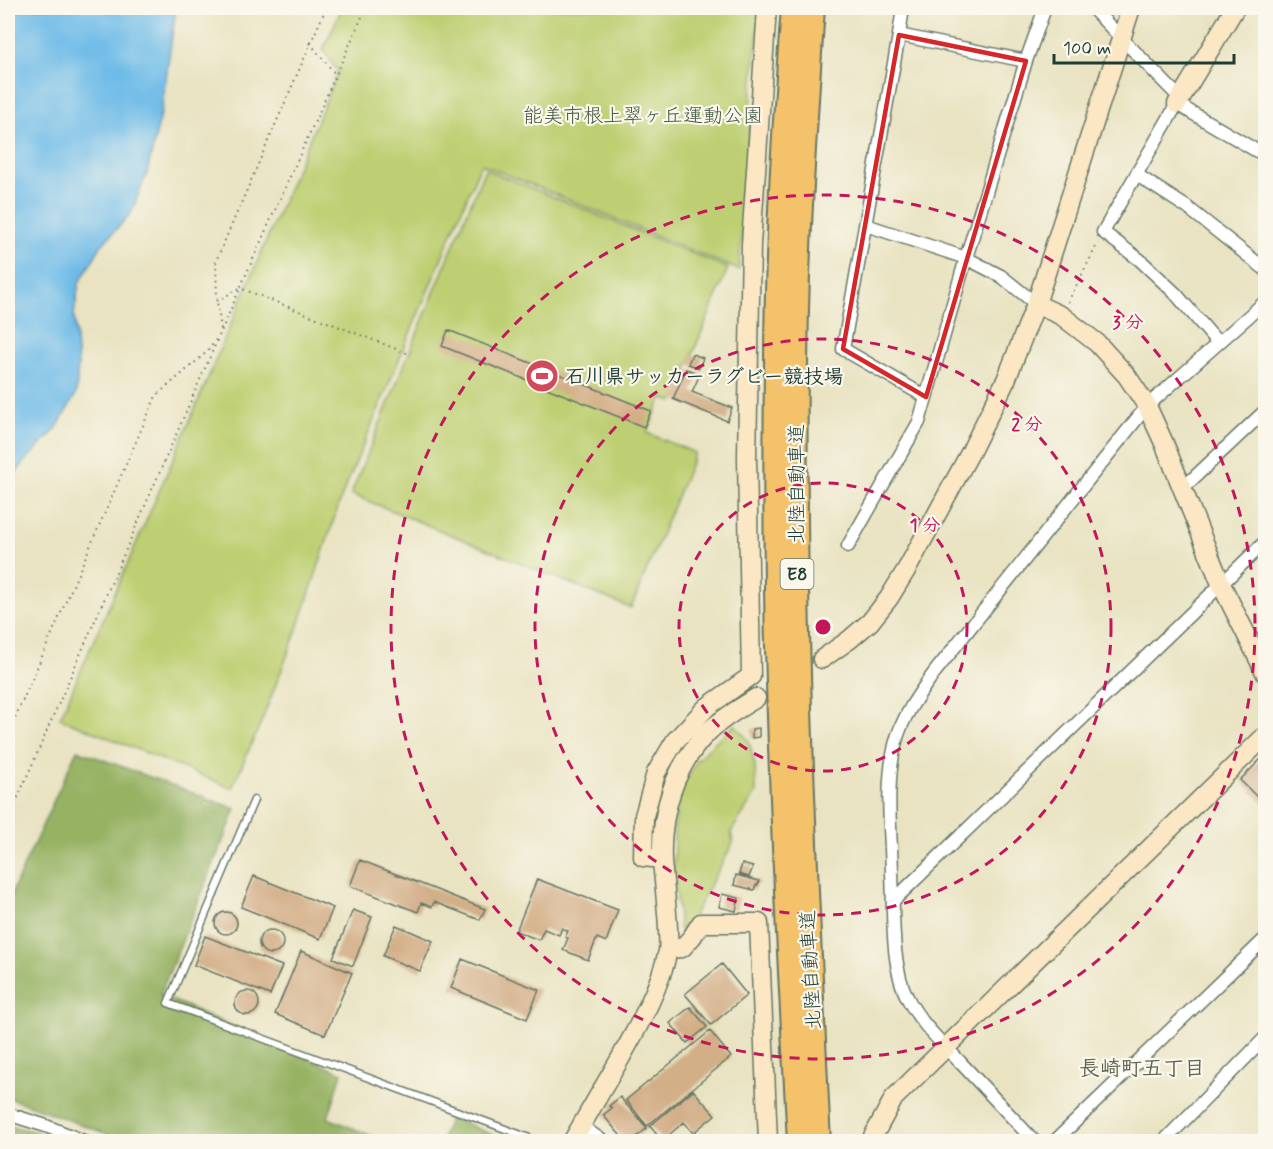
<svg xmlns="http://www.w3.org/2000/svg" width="1273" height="1149" font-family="Mynerve,'Klee One',sans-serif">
<rect width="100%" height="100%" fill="#fbf7ec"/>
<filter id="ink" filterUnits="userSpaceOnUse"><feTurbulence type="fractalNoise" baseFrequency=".0167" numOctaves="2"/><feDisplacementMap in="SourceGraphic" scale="12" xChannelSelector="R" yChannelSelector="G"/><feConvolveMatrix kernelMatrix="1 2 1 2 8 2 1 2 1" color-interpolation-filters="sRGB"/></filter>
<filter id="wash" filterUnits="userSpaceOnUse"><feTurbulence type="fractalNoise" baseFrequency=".008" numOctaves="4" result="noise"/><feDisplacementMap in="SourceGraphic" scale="24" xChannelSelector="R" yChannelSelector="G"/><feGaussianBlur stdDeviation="1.35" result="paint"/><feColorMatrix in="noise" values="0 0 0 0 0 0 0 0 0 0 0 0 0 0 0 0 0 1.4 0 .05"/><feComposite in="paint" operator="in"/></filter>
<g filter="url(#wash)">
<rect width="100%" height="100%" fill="#e9e3c2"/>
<path fill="#bdcf72" stroke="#6e8653" stroke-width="1.5" d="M342 8H760L752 91 739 270 481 164 341 498 299 625 262 720 232 788 60 718 185 432 338 72 323 50Z
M485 169 728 268 673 402 662 398 647 433 695 453 631 608 351 494Z
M735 725 748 740 751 749 755 765 756 793 731 832 733 843 692 918 681 931 680 929 674 871V828L680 792 697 760 718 739Z"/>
<path fill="#96b264" stroke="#5a784c" stroke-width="1.5" d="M77 750 236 809 160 995 342 1073 328 1118 384 1141H126L15 1100 8 1098V901Z
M450 1117 507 1141H441Z
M8 1126 33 1131 62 1141H8Z"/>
<path fill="#6ebbe8" stroke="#467c8e" stroke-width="1.5" d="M8 8H176L161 113 147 173 131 213 101 246 79 283 74 315 78 364 76 394 56 429 25 461 8 485Z"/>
<g id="blocks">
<path fill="#d3af88" d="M448 330 651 411 644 427 442 346Z
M692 354 703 358 699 368 688 364Z
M686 369 700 374 692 392 732 408 727 421 673 399Z
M759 728V737L752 738V729Z
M1261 759 1266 763V806L1240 780Z
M360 860 485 909 480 920 434 902 432 907 421 903 418 912 350 886Z
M742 864 753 867 749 877 739 874Z
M736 875 759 881 758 885H756L754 890 734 885Z
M254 876 333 908 320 939 241 907Z
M537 879 618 910 606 942 597 938 588 960 563 950 568 938 565 937 568 931 562 928 559 935 544 929 539 940 516 931Z
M722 894 739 898 736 911 719 907Z
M353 910 372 917 353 966 333 958Z
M215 923a11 11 0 1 1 22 0a11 11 0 1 1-22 0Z
M396 925 433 941 420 971 383 956Z
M259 942a12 12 0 1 1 24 0a12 12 0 1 1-24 0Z
M205 936 282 966 270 995 194 965Z
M301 951 352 973 325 1035 275 1014Z
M462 959 539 990 527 1019 451 988Z
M722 964 747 995 711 1025 685 994Z
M235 1003a12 12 0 1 1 24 0a12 12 0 1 1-24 0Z
M690 1007 707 1027 687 1043 670 1023Z
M710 1031 731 1057 647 1126 626 1100Z
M693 1090 715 1115 693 1133 684 1122 662 1141 650 1126Z
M620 1097 647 1128 631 1142H626L603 1115 612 1108 609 1106Z"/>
</g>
</g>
<g filter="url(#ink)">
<use href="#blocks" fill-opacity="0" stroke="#676" stroke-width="1.5"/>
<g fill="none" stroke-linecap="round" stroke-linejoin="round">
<g stroke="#676" stroke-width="9">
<path id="lane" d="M254 800 168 1003 540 1142"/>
</g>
<g stroke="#676" stroke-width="15">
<path id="street" d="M1092 8 1181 99
M899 35 903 8
M1137 175 1188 208 1266 270
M866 225 966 258 1001 276 1036 304
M1218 343 1175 293 1140 260 1103 232 1177 104 1257 151 1266 154
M926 397 843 349 899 35 1026 61 1045 8
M1183 488 1266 410
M848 546 919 422 966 258 1026 61
M893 901 1266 541
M8 1114 46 1126 86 1142
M581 1126 604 1142
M1035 1142C1010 1115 985 1089 960 1062 941 1042 920 1023 908 999 890 966 894 910 892 873 891 831 885 787 895 745 901 719 918 695 934 673L1147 406 1266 301
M1054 1142 1266 938
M1163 1142 1266 1037"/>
</g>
<g stroke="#676" stroke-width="21">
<path id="secondary" d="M1177 104 1235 8
M1036 304 1062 316 1097 343 1127 376 1147 406 1164 443 1221 584 1266 674
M822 659 849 640 870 622 889 598 908 567 971 451 1006 380 1036 304 1131 8
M662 859 643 857 644 816 656 773 675 741 707 707 751 676 747 457 751 244 767 8
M669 949 682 948 692 937 701 923H759L768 1142
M572 1142C588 1114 604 1086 620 1059 639 1025 659 990 668 951 669 944 668 936 668 929 667 906 664 883 662 861 660 813 674 766 708 732 722 718 740 708 756 698
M870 1142 894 1098 1266 735"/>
</g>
<g stroke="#676" stroke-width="26">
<path id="highway" d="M793 8C784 126 776 247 776 366 775 459 775 553 777 646 781 811 790 976 799 1142
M813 8C805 127 797 247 796 366 793 625 806 883 819 1142"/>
</g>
<path stroke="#676" stroke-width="2" stroke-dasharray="1.5 4.5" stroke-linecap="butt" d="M310 43 336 75
M217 301 240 288 409 354
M1068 302 1098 243
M221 329 217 301 216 261 326 8
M8 734 156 396 207 352 218 337
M8 820 240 288 366 8"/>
<use href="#lane" stroke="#fff" stroke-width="6"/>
<use href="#street" stroke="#fff" stroke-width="12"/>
<use href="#secondary" stroke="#fbe7c3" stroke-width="18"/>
<use href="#highway" stroke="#f4c26a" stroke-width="22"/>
</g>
</g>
<path fill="none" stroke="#d62828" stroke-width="4.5" stroke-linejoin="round" d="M899 35 1026 61 926 397 843 349Z"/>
<g fill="none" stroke="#c2185b" stroke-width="3" stroke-dasharray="10 8">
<circle cx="823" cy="627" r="144"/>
<circle cx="823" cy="627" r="288"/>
<circle cx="823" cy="627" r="432"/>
</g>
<defs>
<g id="stadium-disc" transform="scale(1.725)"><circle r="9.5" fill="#d1495b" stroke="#fbf7ec"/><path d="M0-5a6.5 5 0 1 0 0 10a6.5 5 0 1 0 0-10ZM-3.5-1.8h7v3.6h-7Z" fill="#fff"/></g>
</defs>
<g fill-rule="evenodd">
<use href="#stadium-disc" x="542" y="376"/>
</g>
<g text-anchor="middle" stroke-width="4.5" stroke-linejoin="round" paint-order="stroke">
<rect fill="#fbf7ec" stroke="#61756b" stroke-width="1.5" x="780.5" y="559" width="33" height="30" rx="4.5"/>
<g font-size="18" font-weight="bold" fill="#1f3d34">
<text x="797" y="580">E8</text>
</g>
<g font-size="20" fill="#3f5a40" stroke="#fbf7ec">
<text x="643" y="122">能美市根上翠ヶ丘運動公園</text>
</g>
<g font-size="20" font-weight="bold" fill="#1f3d34" stroke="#fbf7ec" text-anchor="start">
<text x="565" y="383">石川県サッカーラグビー競技場</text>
</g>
<g font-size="20" fill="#1f3d34" stroke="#fbf7ec">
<text transform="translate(796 484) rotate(-90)" y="7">北陸自動車道</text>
<text transform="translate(810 970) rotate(-93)" y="7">北陸自動車道</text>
</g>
<g font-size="21" font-weight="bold" fill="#5e6551" stroke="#fbf7ec">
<text x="1142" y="1075">長崎町五丁目</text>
</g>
</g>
<circle cx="823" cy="627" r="9" fill="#c2185b" stroke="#fbf7ec" stroke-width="3"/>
<g font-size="18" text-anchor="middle" font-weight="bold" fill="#c2185b" stroke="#fbf7ec" stroke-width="4.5" stroke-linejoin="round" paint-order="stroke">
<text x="1128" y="328">3 分</text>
<text x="1027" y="430">2 分</text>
<text x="925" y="531">1 分</text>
</g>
<rect width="1273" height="1149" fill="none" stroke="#fbf7ec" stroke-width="30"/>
<path d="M1054 54v9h180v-9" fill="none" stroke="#1f3d34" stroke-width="3"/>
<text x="1063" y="54" font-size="18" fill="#1f3d34" stroke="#fbf7ec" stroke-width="4.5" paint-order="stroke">100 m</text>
</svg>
